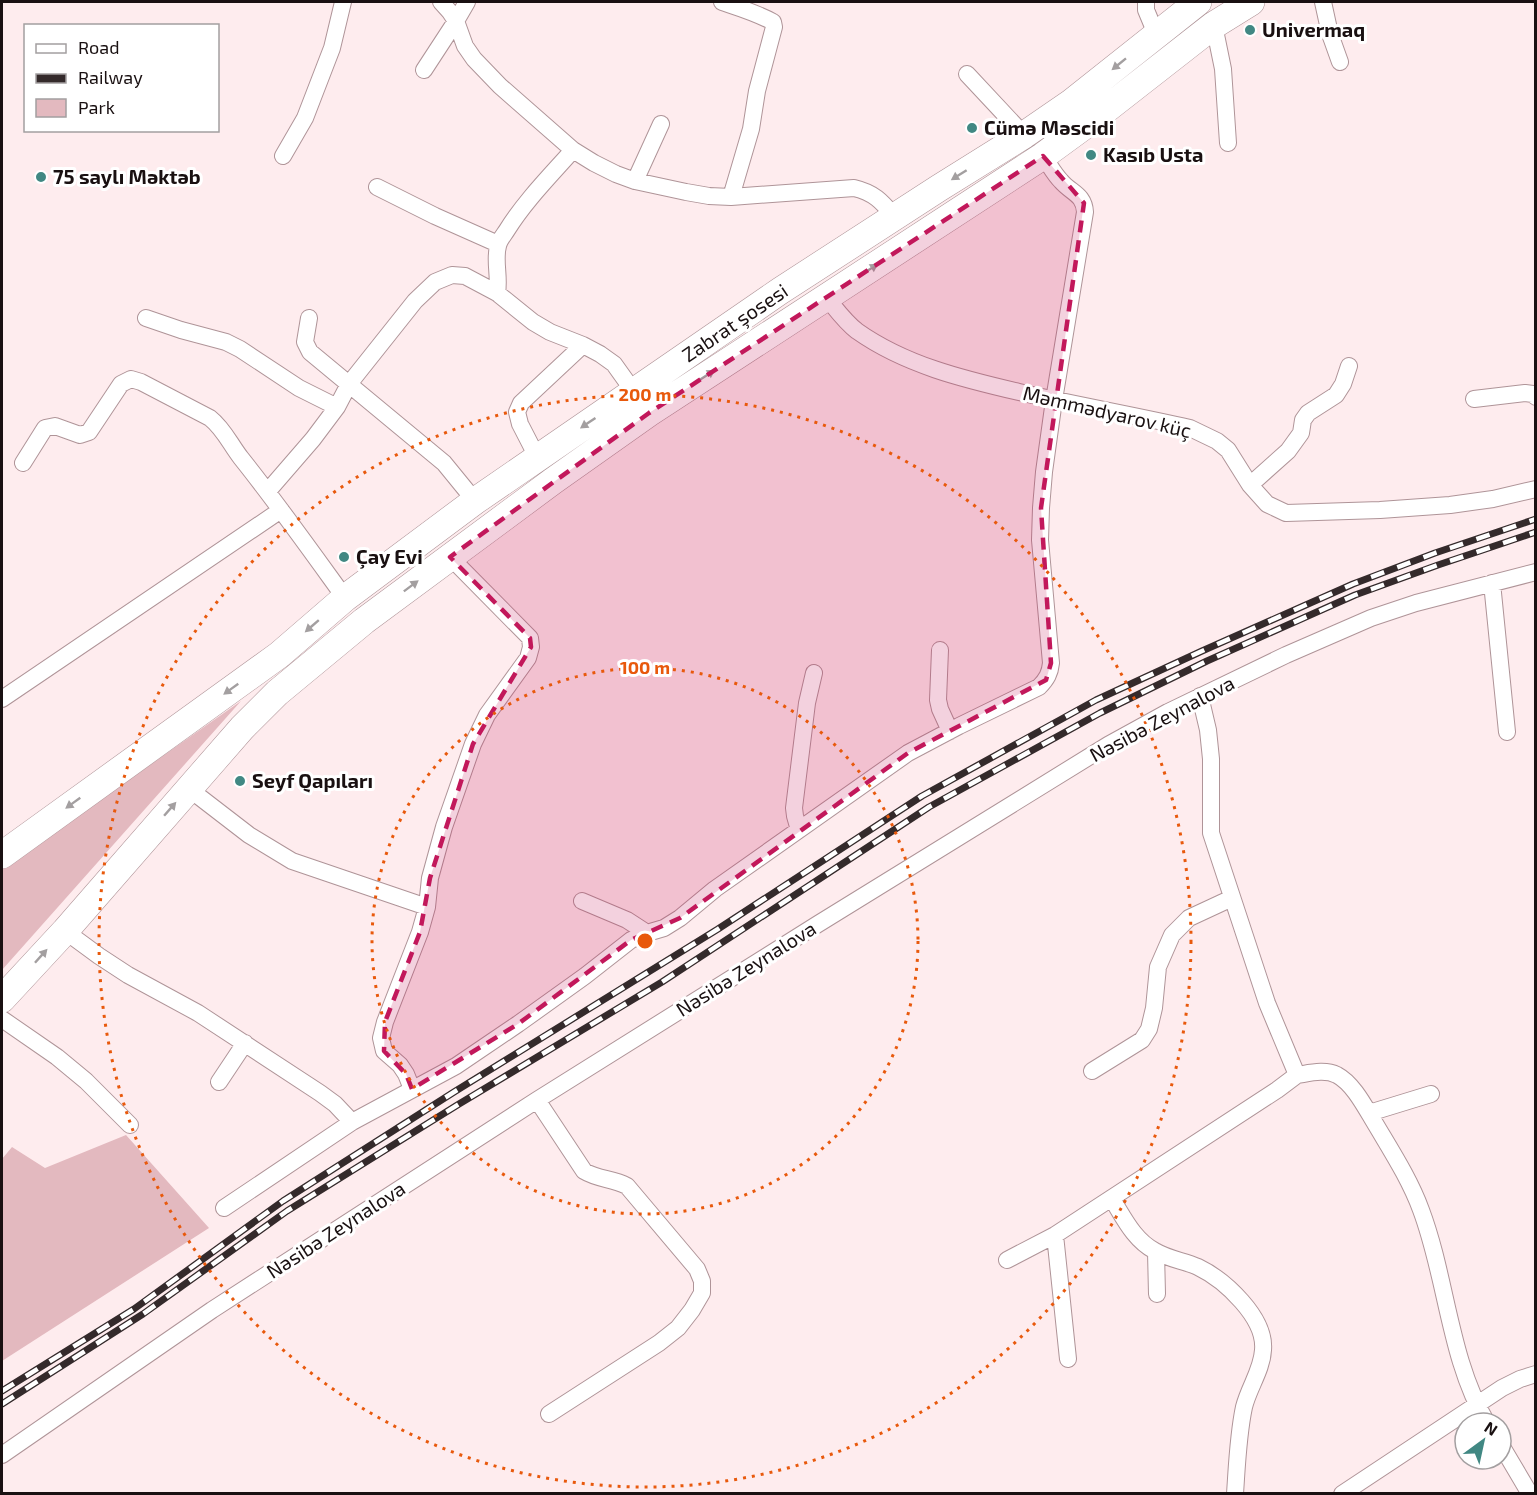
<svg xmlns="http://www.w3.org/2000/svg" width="1537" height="1495" font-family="'Exo 2',sans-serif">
<rect width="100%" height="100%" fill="#feecee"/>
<path fill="#e3b9bf" d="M241 701 2 970V869Z
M126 1135 209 1228 2 1361V1159L12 1147 45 1168Z"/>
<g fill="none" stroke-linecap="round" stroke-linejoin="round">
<g stroke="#af9498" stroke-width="18">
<path id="minor" d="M441 2 450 12 456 21 465 46 474 59 500 86 573 150 594 163 616 174 635 181 686 192 709 196 731 197 854 188C875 193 882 202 895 217
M722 2C740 8 757 13 773 22L774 27 757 91 751 129 731 197
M1146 2V10L1156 34
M1323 2 1330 34 1340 62
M1214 25 1223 69 1228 143
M424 70 456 21 467 2
M967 74 1024 135
M283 156 305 118 332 48 343 2
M635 181 661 124
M377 187 435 216 498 244
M497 293C500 277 494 261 498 246 499 240 504 235 507 230 525 201 550 176 573 150
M826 297C836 309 845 322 857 331 905 365 963 379 1019 392 1076 405 1133 415 1190 428L1217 441 1228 450 1250 485 1267 504 1286 513 1380 510 1450 505 1493 499 1536 489
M146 318 181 330 226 342 240 349 299 388 337 407
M309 318 305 342 310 352 444 463 475 501
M1474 399 1525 393 1533 394 1536 397
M537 457 520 424 517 412 521 403 583 345
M23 463 45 428 55 426 80 435 89 432 121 384 131 379 141 382 210 418C224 429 230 444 241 458 277 503 311 551 345 598
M1250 485 1288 451 1301 433 1303 420 1308 413 1336 395 1343 384 1349 366
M268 491 313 439 337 407 349 384 415 301 435 282 452 275 465 276 497 293 533 322 550 332 583 345 600 354 614 364 634 392
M1492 583 1507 732
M940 650 938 700 940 709 950 731
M1200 696 1208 730 1211 759V833L1267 1003 1297 1075C1310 1073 1325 1069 1337 1075 1354 1084 1366 1109 1376 1125 1392 1152 1410 1180 1421 1210 1447 1279 1449 1359 1487 1423
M2 699 281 510
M188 788 249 835 292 861 427 907
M799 830 795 816 794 808 807 703 814 673
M582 901 627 920 647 933
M65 931 99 956 128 975 198 1013 320 1093 335 1104 352 1122
M2 1019 57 1057 86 1081 130 1125
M1092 1071 1142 1040 1149 1029 1154 1008 1158 967 1172 935 1189 918 1232 898
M219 1082 245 1043
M412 1089 406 1074 400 1065 384 1051 381 1038 385 1022 420 932 427 907 430 878 444 827 473 744 487 715 528 658 531 647 530 638 450 557
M537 1100 584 1171C599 1180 612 1178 627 1186L697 1269 702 1281V1293L692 1310 678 1328 659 1343 549 1414
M1369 1113 1431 1094
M1112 1199C1124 1218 1134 1240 1155 1251 1168 1259 1185 1261 1198 1267 1225 1280 1266 1318 1263 1350 1262 1370 1249 1387 1244 1407 1238 1435 1237 1465 1235 1494
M224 1208 352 1122 456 1066 518 1024 585 976 631 940 647 933 664 928 680 918 715 889 908 753 959 726 1039 687C1047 679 1050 673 1051 663L1040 540 1041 508 1044 472 1054 400 1085 212C1084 194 1071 193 1061 181 1054 174 1049 164 1043 156
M1055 1235 1068 1359
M1156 1252 1157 1294
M1007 1260 1055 1235 1277 1090 1297 1075
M1501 1445 1530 1494
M2 1455 212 1310 537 1100 818 924 1108 745 1168 712 1286 655 1371 618 1416 603 1536 572
M1342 1494 1502 1388 1520 1379 1536 1374"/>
</g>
<g stroke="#af9498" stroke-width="28">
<path id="primary" d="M2 855 279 655 345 598 475 501 780 291 939 188 1024 135 1072 102 1198 2
M2 999 65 931 242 728 277 693 364 621 553 481 649 413 1043 156 1095 118 1214 25 1251 2"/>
</g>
<use href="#minor" stroke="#fff" stroke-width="16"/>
<use href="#primary" stroke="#fff" stroke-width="27"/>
<g stroke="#342a2b" stroke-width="7">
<path id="rail" d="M2 1391 134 1309 283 1201 454 1092 718 929 922 796 1096 700 1202 651 1353 584 1435 553 1536 519
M2 1404 143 1314 287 1211 459 1104 662 982 929 807 1100 713 1207 661 1355 595 1438 565 1536 532"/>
</g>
<use href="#rail" stroke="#fff" stroke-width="4.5" stroke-dasharray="14" stroke-linecap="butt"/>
</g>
<defs><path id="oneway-solid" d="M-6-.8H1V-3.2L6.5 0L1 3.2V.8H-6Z" transform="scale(1.5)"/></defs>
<g fill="#a39fa0">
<use href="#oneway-solid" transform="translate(1119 64) rotate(141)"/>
<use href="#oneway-solid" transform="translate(959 175) rotate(148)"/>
<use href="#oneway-solid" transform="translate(870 269) rotate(-33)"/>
<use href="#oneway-solid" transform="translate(707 375) rotate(-33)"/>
<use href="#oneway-solid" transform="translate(588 423) rotate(146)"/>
<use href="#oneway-solid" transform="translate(411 586) rotate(-37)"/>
<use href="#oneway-solid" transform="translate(312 626) rotate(139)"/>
<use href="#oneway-solid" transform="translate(231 689) rotate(144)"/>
<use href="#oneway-solid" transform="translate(73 803) rotate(144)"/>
<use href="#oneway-solid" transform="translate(170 809) rotate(-49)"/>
<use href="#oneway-solid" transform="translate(41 956) rotate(-48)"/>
</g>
<path fill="#c2185b" fill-opacity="0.2" stroke="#c2185b" stroke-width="4.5" stroke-dasharray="12 8" stroke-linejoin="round" d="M1043 156 1084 203 1041 508 1051 663 1046 680 908 753 680 918 631 940 518 1024 412 1089 406 1074 384 1051 385 1022 420 932 430 878 473 744 531 647 530 638 450 557 649 413Z"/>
<g fill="none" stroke="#e8590c" stroke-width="3" stroke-dasharray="3 6">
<circle cx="645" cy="941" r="273"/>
<circle cx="645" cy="941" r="546"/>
</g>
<g fill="#418883" stroke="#fff" stroke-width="2">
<circle cx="1250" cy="30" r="6"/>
<circle cx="972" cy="128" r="6"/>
<circle cx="1091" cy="155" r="6"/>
<circle cx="41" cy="177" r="6"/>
<circle cx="344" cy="557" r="6"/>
<circle cx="240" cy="781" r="6"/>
</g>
<g text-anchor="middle" stroke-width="6" stroke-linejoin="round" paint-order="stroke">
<g font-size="20" font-weight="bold" fill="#191011" stroke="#fff" text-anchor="start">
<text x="1262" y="37">Univermaq</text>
<text x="984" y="135">Cümə Məscidi</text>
<text x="1103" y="162">Kasıb Usta</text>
<text x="53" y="184">75 saylı Məktəb</text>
<text x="356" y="564">Çay Evi</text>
<text x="252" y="788">Seyf Qapıları</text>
</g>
<g font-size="20" fill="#191011" stroke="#fff">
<text transform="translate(735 323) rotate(-34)" y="7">Zabrat şosesi</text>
<text transform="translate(1107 412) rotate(13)" y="7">Məmmədyarov küç</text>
<text transform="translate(1162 719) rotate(-28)" y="7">Nəsibə Zeynalova</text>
<text transform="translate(746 969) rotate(-32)" y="7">Nəsibə Zeynalova</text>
<text transform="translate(336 1230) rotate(-33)" y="7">Nəsibə Zeynalova</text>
</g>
</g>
<circle cx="645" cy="941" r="9" fill="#e8590c" stroke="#fff" stroke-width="3"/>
<g font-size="18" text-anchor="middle" font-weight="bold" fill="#e8590c" stroke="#fff" stroke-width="6" stroke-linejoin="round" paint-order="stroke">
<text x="645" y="401">200 m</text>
<text x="645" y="674">100 m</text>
</g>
<rect width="1537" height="1495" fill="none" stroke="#191011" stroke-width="6"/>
<rect x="24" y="24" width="195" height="108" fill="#ffffff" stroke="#a39fa0" stroke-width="1.5"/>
<rect x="36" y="44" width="30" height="9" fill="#ffffff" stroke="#a39fa0" stroke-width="1.5"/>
<text x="78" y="54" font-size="18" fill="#191011">Road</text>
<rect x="36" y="74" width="30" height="9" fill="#342a2b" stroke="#a39fa0" stroke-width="1.5"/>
<text x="78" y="84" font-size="18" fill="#191011">Railway</text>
<rect x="36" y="99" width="30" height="18" fill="#e3b9bf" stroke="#a39fa0" stroke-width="1.5"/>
<text x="78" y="114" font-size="18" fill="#191011">Park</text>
<g transform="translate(1483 1441) rotate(33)"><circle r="28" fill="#ffffff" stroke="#a39fa0" stroke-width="1.5"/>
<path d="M0-4.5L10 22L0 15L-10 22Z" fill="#418883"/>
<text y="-9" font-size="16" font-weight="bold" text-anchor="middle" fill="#191011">N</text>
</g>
</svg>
